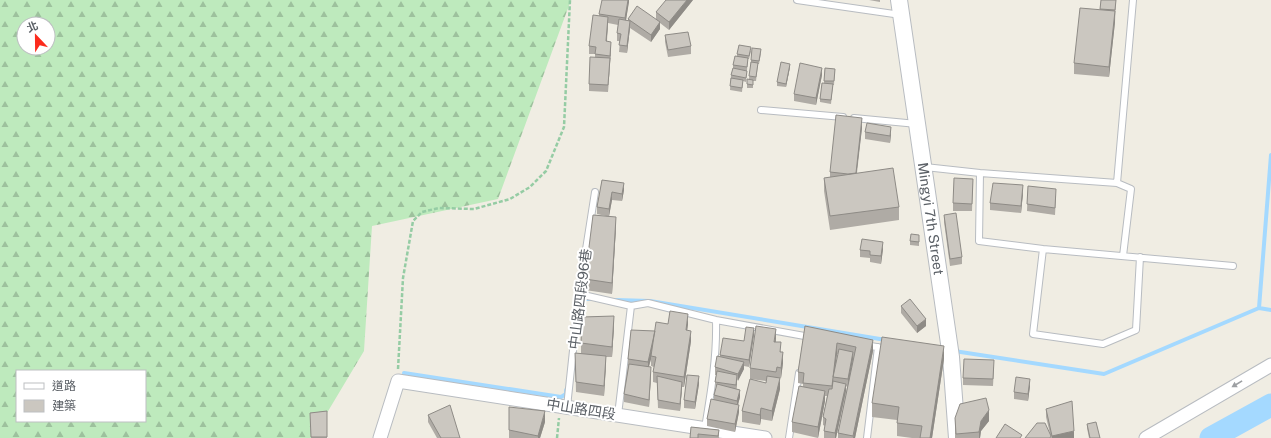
<svg xmlns="http://www.w3.org/2000/svg" width="1271" height="438" font-family="'Public Sans','Noto Sans TC',sans-serif">
<defs>
<pattern id="forest-firs" width="22" height="20" patternUnits="userSpaceOnUse"><rect width="22" height="20" fill="#beeabd"/><path d="M5 1l3.5 6h-7zM16 11l3.5 6h-7z" fill="#9dc19d"/></pattern>
</defs>
<rect width="100%" height="100%" fill="#f0ede3"/>
<path fill="url(#forest-firs)" fill-rule="evenodd" d="M0 0H571L498 199 372 226 364 351 312 438H0ZM24 24H48V48H24ZM17 371H145V421H17Z"/>
<g fill="none" stroke-linecap="round" stroke-linejoin="round">
<path stroke="#a4d9ff" stroke-width="4" d="M616 300 650 301 886 340
M577 304 586 299H593
M1259 308 1271 155
M954 351 1104 374 1259 308 1271 310
M404 373 561 397 566 394V390"/>
<path stroke="#a4d9ff" stroke-width="23" d="M1211 438 1271 405"/>
<g stroke="#b8bcc1" stroke-width="8">
<path id="service" d="M797 0 901 15
M761 110 843 117
M854 118 917 124
M925 167 980 173 1117 183 1133 0
M980 173 979 241 1043 249 1233 266
M1117 183 1131 189 1123 256
M1043 249 1033 334 1103 344 1136 330 1140 257
M579 294 631 306 648 303 716 320 810 337
M865 345 888 349
M567 407 579 294 595 192
M618 415 631 306
M705 428C711 392 717 357 716 320
M789 438 799 373
M867 438 878 347"/>
</g>
<g stroke="#b8bcc1" stroke-width="15">
<path id="minor" d="M380 438 398 381 765 438
M1146 438 1271 365"/>
</g>
<g stroke="#b8bcc1" stroke-width="18">
<g id="tertiary">
<path id="s1" d="M899 0 951 357 957 438"/>
</g>
</g>
<path stroke="#95cca4" stroke-width="2.5" stroke-dasharray="4 2" stroke-linecap="butt" d="M398 369 403 278 413 221 422 212 439 208 474 209 510 199 530 187 546 171 564 127 570 0
M557 438 559 418"/>
<use href="#service" stroke="#fff" stroke-width="6"/>
<use href="#minor" stroke="#fff" stroke-width="13"/>
<use href="#tertiary" stroke="#fff" stroke-width="16"/>
</g>
<path fill="#afaba5" fill-rule="evenodd" d="M629 0 626 20 628 21V19H656V12L693 0 669 30 660 23V29L651 42 630 28 627 53 619 52 620 41H617V33L618 25 608 23 607 41 611 49 608 92 589 91V84L595 57V54H589V46L599 16V14Z
M869 0H880V2Z
M1101 0H1116L1115 22 1109 77 1074 74V63L1100 10Z
M665 35 691 46V54L668 57 665 42Z
M751 51 749 59H748L746 82 743 81 742 92 730 90 731 75 733 68V65L737 56V54Z
M761 53 759 64H758L756 81H753V88H747V84L749 79 751 60Z
M790 67 786 87 777 86V82Z
M825 68 835 69 834 85H833L831 104 820 102V99L824 83Z
M822 75 816 105 794 101V94Z
M862 128 857 173 899 207V220L830 230 824 191V178L830 177V172Z
M865 132 891 134 890 143 865 139Z
M973 179 972 211H953V203Z
M602 180 624 190 622 201 612 200 609 216 616 227 612 294 585 290V279L606 216 597 214V207Z
M1028 186 1056 196 1055 215 1027 211Z
M1023 193 1021 213 990 210V203Z
M944 215 962 257V264L950 266 944 222Z
M919 238V246L910 245V241Z
M883 249 881 264 870 262V258L860 257V250Z
M901 306 926 326 917 333 901 313Z
M668 324H688L687 330 691 341 684 387H682L680 411 658 408 657 383 653 382V372L654 367 651 366V359L649 367 651 375 649 407 624 402V394L628 366V359L655 331Z
M614 326 612 357H606L604 396 576 392 575 353H581V343Z
M805 326 873 351 855 438H838V433L847 387 846 386V391L836 438H824V431L825 426 823 425V417L827 396H825V401L818 438 792 432V422L803 387V384L798 383V372ZM837 354H838L835 368Z
M754 335 749 367 744 366V369L737 381 736 389 740 397 738 405 739 412 735 432 707 426V419L714 399V395L716 389 715 382 716 375H715V367L720 357V355Z
M776 339V342L781 352 783 363 781 378H777L780 389 772 421 761 419 760 425 742 422V411L766 383V381L750 379V368Z
M944 359 932 438H912L897 436V420L872 417V403Z
M994 367 993 386 963 385V378Z
M699 384 695 409 684 408V400Z
M1030 386 1028 401 1014 399V392Z
M509 407 545 422 540 438H509Z
M1046 409 1074 438H1051L1046 417Z
M327 411V438H311L310 413Z
M428 415 460 438H437L428 422Z
M955 418 989 421 981 431 980 438H955Z
M1087 424 1100 438H1089L1087 428Z
M691 427 719 430V438H690Z"/>
<path fill="#8e8b86" d="M628 0H629V2L625 26V18Z
M687 0H693L669 30V22Z
M1115 11V22L1109 77V67Z
M608 17V24L606 48V41Z
M630 21V28L627 53V46Z
M660 22V29L651 42V35Z
M611 42V49L608 92 610 56Z
M790 64V67L786 87V84Z
M822 68V75L816 105V98Z
M862 118V128L855 185V175Z
M891 127V134L890 143V136Z
M624 183V190L622 201V194Z
M1023 185V193L1021 213V206Z
M612 192V200L609 216V209Z
M616 217V227L612 294V283Z
M883 242V249L881 264V256Z
M688 314V324L686 340V330Z
M614 316V326L612 357V347Z
M926 319V326L917 333V326Z
M754 328V335L749 367V360Z
M776 329V339L774 352V342Z
M655 331 651 356V359L648 369V362Z
M691 331V341L684 387V377Z
M873 340V351L855 438H853Z
M837 343V354L834 377H833L832 397V386Z
M944 346V359L932 438H930Z
M783 352V363L781 378V368Z
M853 352V359L848 387V379Z
M606 356V366L604 396V386Z
M744 362V369L738 381V374Z
M651 367V375L649 407V400Z
M737 375V382L736 393V385Z
M699 376V384L695 409V402Z
M780 378V389L772 421V411Z
M1030 379V386L1028 401V394Z
M682 382V389L680 411V404Z
M846 384V391L836 438H835V433Z
M740 390V397L737 408V401Z
M825 391V401L818 438V427Z
M739 405V412L735 432V424Z
M761 408V419L760 425V415Z
M989 410V421L981 431 980 438H979V432L981 421Z
M545 411V422L540 438H538V436Z
M1074 431V438H1052V436Z"/>
<path fill="#cbc7c0" stroke="#8e8b86" d="M602 0H628L625 18 599 14Z
M666 0H687L669 22 656 12Z
M1101 0H1116L1115 10 1100 9Z
M637 6 660 22 651 35 628 19Z
M1080 8 1115 11 1109 67 1074 63Z
M593 15 608 17 606 41 611 42 610 56 595 54 596 47 589 46Z
M619 19 630 21 627 46 619 45 621 34 617 33Z
M688 32 691 46 668 50 665 35Z
M739 45 751 47 749 56 737 54Z
M752 48 761 49 759 61 751 60Z
M735 56 748 58 747 67 733 65Z
M590 57 610 58 608 85 589 84Z
M751 62 758 63 756 77 749 76Z
M781 62 790 64 786 84 777 82Z
M800 63 822 68 816 98 794 94Z
M733 68 747 71 746 78 731 75Z
M825 68 835 69 834 81H824Z
M731 78 743 80 742 88 730 86Z
M747 79 753 80V85L747 84Z
M822 83 833 84 831 100 820 99Z
M836 115 862 118 856 173 848 174 830 172Z
M867 123 891 127 890 136 865 132Z
M893 168 899 207 830 216 824 178Z
M954 178 973 179 972 204 953 203Z
M602 180 624 183 622 194 612 192 609 209 597 207Z
M993 183 1023 185 1021 206 990 203Z
M1028 186 1056 189 1055 208 1027 204Z
M956 213 962 257 950 259 944 215Z
M593 215 616 217 612 283 585 279Z
M911 234 919 235V242L910 241Z
M862 239 883 242 881 256 870 255V251L860 250Z
M910 299 926 319 917 326 901 306Z
M670 311 688 314 686 330 691 331 684 377 653 372 656 357 651 356 656 322 668 324Z
M614 316 612 347 581 343 582 317Z
M756 326 776 329 774 342H781L780 352H783L781 368 777 367 776 372 750 368Z
M805 326 873 340 853 436 838 433 856 347 837 343 832 386 803 383 804 373 798 372Z
M746 327 754 328 749 360 720 355 723 338 744 341Z
M631 330 655 331 648 362 628 359Z
M882 337 944 346 930 438H920L922 426 897 423 899 407 872 403Z
M839 349 853 352 848 379 833 377Z
M575 353 606 356 604 386 576 382Z
M717 356 744 362 738 374 715 367Z
M964 359 994 360 993 379 963 378Z
M629 364 651 367 649 400 624 394Z
M717 371 737 375 736 385 715 382Z
M687 375 699 376 695 402 684 400Z
M657 376 682 382 680 404 658 400Z
M767 376 780 378 772 411 761 408 760 415 742 411 750 379 766 383Z
M1016 377 1030 379 1028 394 1014 392Z
M833 381 846 384 835 433 824 431 826 419 823 417 829 389H832Z
M717 384 740 390 737 401 714 395Z
M799 386 825 391 818 427 792 422Z
M986 398 989 410 981 421 979 432 956 434 955 418 960 404Z
M711 399 739 405 735 424 707 419Z
M1072 401 1074 431 1052 436 1046 409Z
M450 405 460 438H441L428 415Z
M509 407 545 411 538 436 509 430Z
M327 411V437H311L310 413Z
M1096 422 1100 438H1090L1087 424Z
M1037 423H1045L1051 436 1050 438H1025Z
M1005 424 1022 435 1020 438H996Z
M691 427 719 430 718 436 698 434V438H690Z"/>
<defs><path id="oneway-solid" d="M-6-.8H1V-3.2L6.5 0L1 3.2V.8H-6Z"/></defs>
<use fill="#9da0a3" href="#oneway-solid" transform="translate(1237 384) rotate(149)"/>
<g text-anchor="middle" stroke-width="4" stroke-linejoin="round" paint-order="stroke">
<g font-size="14" fill="#5b6066" stroke="#fff">
<text dy="5" stroke="none"><textPath href="#s1" startOffset="221">Mingyi 7th Street</textPath></text>
<text transform="translate(580 299) rotate(-83)" y="5">中山路四段96巷</text>
<text transform="translate(581 409) rotate(9)" y="5">中山路四段</text>
</g>
</g>
<rect x="16" y="370" width="130" height="52" fill="#ffffff" stroke="#bdbfc2"/>
<rect x="24" y="383" width="20" height="6" fill="#ffffff" stroke="#bdbfc2"/>
<text x="52" y="390" font-size="12" fill="#5b6066">道路</text>
<rect x="24" y="400" width="20" height="12" fill="#cbc7c0" stroke="#bdbfc2"/>
<text x="52" y="410" font-size="12" fill="#5b6066">建築</text>
<g transform="translate(36 36) rotate(338)"><circle r="19" fill="#ffffff" stroke="#bdbfc2"/>
<path d="M0-3L7 15L0 10L-7 15Z" fill="#fc2b1d"/>
<text y="-6" font-size="11" font-weight="bold" text-anchor="middle" fill="#5b6066">北</text>
</g>
</svg>
